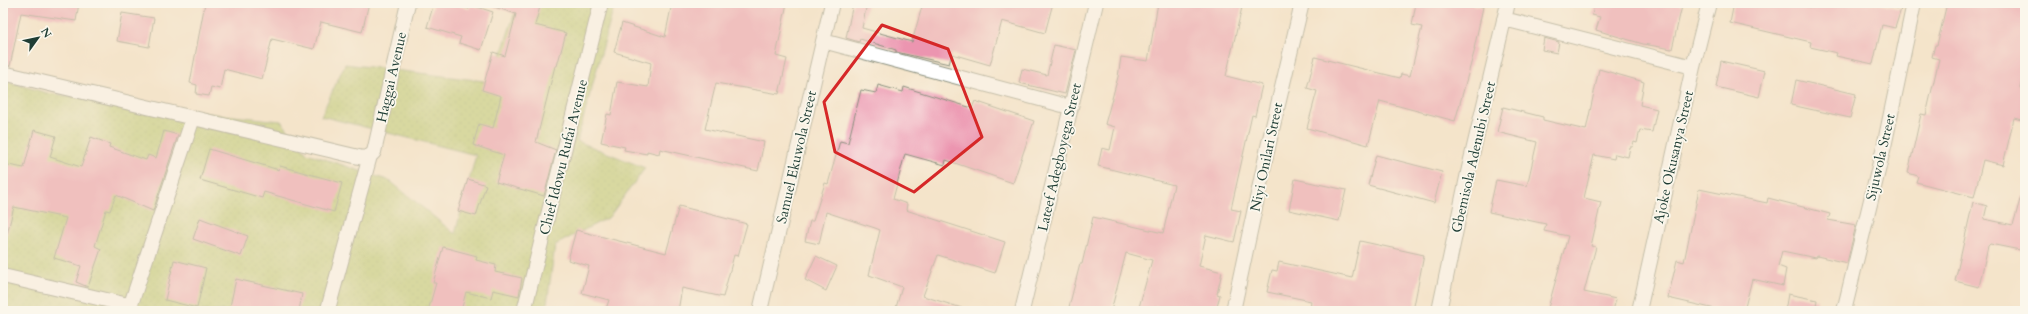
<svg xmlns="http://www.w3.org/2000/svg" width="2028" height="314" font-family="Cardo,serif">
<defs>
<pattern id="grass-dots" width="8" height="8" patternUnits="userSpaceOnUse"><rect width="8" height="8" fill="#b6ca6e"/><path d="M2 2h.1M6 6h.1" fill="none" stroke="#9cae60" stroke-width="1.8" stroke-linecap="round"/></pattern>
</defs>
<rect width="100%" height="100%" fill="#fbf7ec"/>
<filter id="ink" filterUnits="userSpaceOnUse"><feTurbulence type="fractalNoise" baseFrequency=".025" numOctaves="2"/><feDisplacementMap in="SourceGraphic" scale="8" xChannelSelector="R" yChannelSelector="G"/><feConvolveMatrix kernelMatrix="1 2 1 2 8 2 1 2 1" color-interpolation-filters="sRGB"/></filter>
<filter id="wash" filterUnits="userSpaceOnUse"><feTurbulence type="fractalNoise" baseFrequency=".012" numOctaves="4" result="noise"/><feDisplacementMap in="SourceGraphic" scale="16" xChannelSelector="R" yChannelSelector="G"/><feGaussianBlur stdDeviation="0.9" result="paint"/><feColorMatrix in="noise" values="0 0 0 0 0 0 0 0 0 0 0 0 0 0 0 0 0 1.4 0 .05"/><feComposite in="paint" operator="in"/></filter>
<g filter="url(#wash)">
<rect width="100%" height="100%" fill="#f4e4ca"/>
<path fill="url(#grass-dots)" stroke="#6a8451" d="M518 3H615L577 141 645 168 609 217 555 245 546 311H3V80L47 93 128 105 281 121 307 153 390 181 455 234 476 155 321 116 345 64 492 82Z"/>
<g id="blocks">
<path fill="#ec95b0" d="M3 3H79L76 21 21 13 10 66 3 65Z
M205 3H369L362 32 321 22 314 49 272 39 262 79 224 69 220 89 211 87 209 96 196 94 197 85 190 83Z
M434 3H451L469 9 471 5 493 12 481 50 459 43 461 37 427 27Z
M491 3H541L535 25 566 33 557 66H555L536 142 556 150 544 196 496 182 504 155 473 145 479 124 493 128 501 96 482 90 493 52 505 56 516 14 491 6Z
M672 3H787L776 56 787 59 779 94 716 83 705 129 764 142 758 171 660 149 659 154 647 151V154L624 150 625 147 601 142 607 114 611 115 617 82 648 87 651 63 614 52 622 23 665 37Z
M853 3H867L862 28 912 42 923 3H1053L1045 33 1002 21 990 65 952 54 949 64 896 52V50L860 39 859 42 846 38Z
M1158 3H1243L1226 76 1262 85 1255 116 1252 115 1231 209 1241 211 1234 242 1206 235 1199 266 1222 272 1217 294 1220 295 1216 311H1175L1155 306 1154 311H1138L1152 260 1126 253 1111 311H1068L1080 264H1082L1093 217 1163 233 1174 185 1098 166 1102 148 1110 150 1115 127 1105 124 1118 77 1121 57 1148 61Z
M1416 3H1467L1483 7 1474 49H1475L1455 121 1380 101 1368 145 1307 128 1317 91 1307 88 1315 57 1400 78 1401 74 1410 76 1422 27 1412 25Z
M1595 3H1671L1682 6 1672 49 1643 44 1596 30 1600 17 1592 15Z
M1734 3H1793L1813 8 1814 3H1875L1901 9 1895 28 1882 25 1873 64 1836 56 1837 53 1810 47 1811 42 1730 23Z
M1947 3H2025V68L2020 88 2025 89V121L2014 118 2003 165 1983 160 1974 197 1916 182 1918 176 1908 173 1921 114 1926 115 1939 59 1932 57 1935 45H1937Z
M122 13 154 18 149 47 117 41Z
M1544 38 1559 42 1557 53 1542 50Z
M1054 45 1076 50 1065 94 1019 83 1022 69 1047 75Z
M1721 61 1765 71 1759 97 1716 87Z
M1599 69 1644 82 1640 105 1657 109 1652 132 1640 130 1637 143 1634 142 1632 147H1630L1628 157 1615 154 1614 159 1594 155 1584 198 1601 202 1591 246 1596 247 1584 292 1616 299 1613 311H1562L1548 308 1568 236 1544 231 1546 224 1489 212 1496 180 1527 186 1537 142 1497 132 1503 107 1543 117V120L1586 130Z
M1796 80 1856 94 1850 118 1791 105Z
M878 85 903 92 904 87 972 108 975 101 1034 121 1013 183 946 160 945 165 905 154 893 199 907 204 906 210 1005 242 995 273 938 255 923 296 962 308V311H895L902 287 869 275 880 230 875 228 826 212 819 244 805 241 810 221H813L825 183 828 184 840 141 848 143 861 90 876 93Z
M34 130 56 136 50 157 81 167 91 137 110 144 109 147 146 160 148 155 156 158 164 131 178 135 153 211 116 195 110 211 106 210 95 246 101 249 88 287 76 282 81 266 54 258 66 218 14 207 7 234H3V164L24 168Z
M209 149 279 170 280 166 342 183 334 212 264 192 262 198 200 180Z
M1376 155 1442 172 1434 203 1368 185Z
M468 179 486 185 476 216 458 211Z
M1295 179 1346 190 1339 221 1289 210Z
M1699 189 1767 203 1768 198 1830 214 1828 220 1856 225 1847 263 1817 256 1816 258 1782 251 1778 266 1786 269 1783 286 1752 279 1744 311H1724L1668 298 1677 260 1684 262Z
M2021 196 2025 197V251L1990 244 1988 246 1979 287 1955 281 1973 202 1987 206 1984 219 2013 225Z
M679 206 747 224 738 256 734 255 723 297 682 288 678 311H615L606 309 609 300 582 293 589 266 568 260 576 230 666 253Z
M200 218 248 236 241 256 193 239Z
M1360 241 1424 255 1413 311H1310L1311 301 1267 292 1272 270 1277 271 1279 262 1352 278Z
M443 247 477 256 476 260 496 265 495 272 522 278 519 296 493 290 491 298 466 292 461 311H428L436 283H433Z
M816 256 837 266 826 291 805 280Z
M174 260 206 268 197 308 165 300Z
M236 279 302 294 299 311H229Z
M1788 294 1817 300 1815 311H1785Z"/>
</g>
</g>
<g filter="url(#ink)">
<use href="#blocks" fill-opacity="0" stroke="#8a907f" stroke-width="1"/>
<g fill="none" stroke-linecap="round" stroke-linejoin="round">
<g stroke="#8a907f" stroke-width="16">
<path id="minor" d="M1504 19 1693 67
M823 41 1070 107
M3 73 363 158 370 156 374 152 408 3
M3 276 128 305 132 301 193 118
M328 309 370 156
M524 311 601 3
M760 311 832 3
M1022 311 1096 3
M1233 311 1268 147 1302 3
M1439 311 1469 168 1508 3
M1639 311 1693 67 1709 3
M1844 311 1885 142 1914 3"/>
</g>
<use href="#minor" stroke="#fff" stroke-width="14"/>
</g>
</g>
<path d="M0 0H2028V314H0ZM882 25 948 49 982 137 914 192 835 152 824 102Z" fill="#f4e4ca" fill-opacity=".55" fill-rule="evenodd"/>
<path fill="none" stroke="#d62828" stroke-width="3" stroke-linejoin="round" d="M882 25 948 49 982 137 914 192 835 152 824 102Z"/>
<g text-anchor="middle" stroke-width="3.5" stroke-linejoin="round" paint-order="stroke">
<g font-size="14" fill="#1f3d34" stroke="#fbf7ec">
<text transform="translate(391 77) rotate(-77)" y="5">Haggai Avenue</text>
<text transform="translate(563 157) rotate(-76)" y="5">Chief Idowu Rufai Avenue</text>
<text transform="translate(796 157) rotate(-77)" y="5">Samuel Ekuwola Street</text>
<text transform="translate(1059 157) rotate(-77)" y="5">Lateef Adegboyega Street</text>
<text transform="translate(1266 157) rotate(-78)" y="5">Niyi Onilari Street</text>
<text transform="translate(1473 157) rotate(-77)" y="5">Gbemisola Adenubi Street</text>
<text transform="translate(1673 157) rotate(-77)" y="5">Ajoke Okusanya Street</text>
<text transform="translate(1880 157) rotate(-77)" y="5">Sijuwola Street</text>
</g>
</g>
<rect width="2028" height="314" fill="none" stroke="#fbf7ec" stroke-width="16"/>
<g transform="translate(38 38) rotate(57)" stroke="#fbf7ec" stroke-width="3" paint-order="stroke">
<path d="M0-3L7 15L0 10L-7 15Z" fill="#1f3d34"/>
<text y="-6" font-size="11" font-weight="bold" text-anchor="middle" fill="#1f3d34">N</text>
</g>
</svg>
